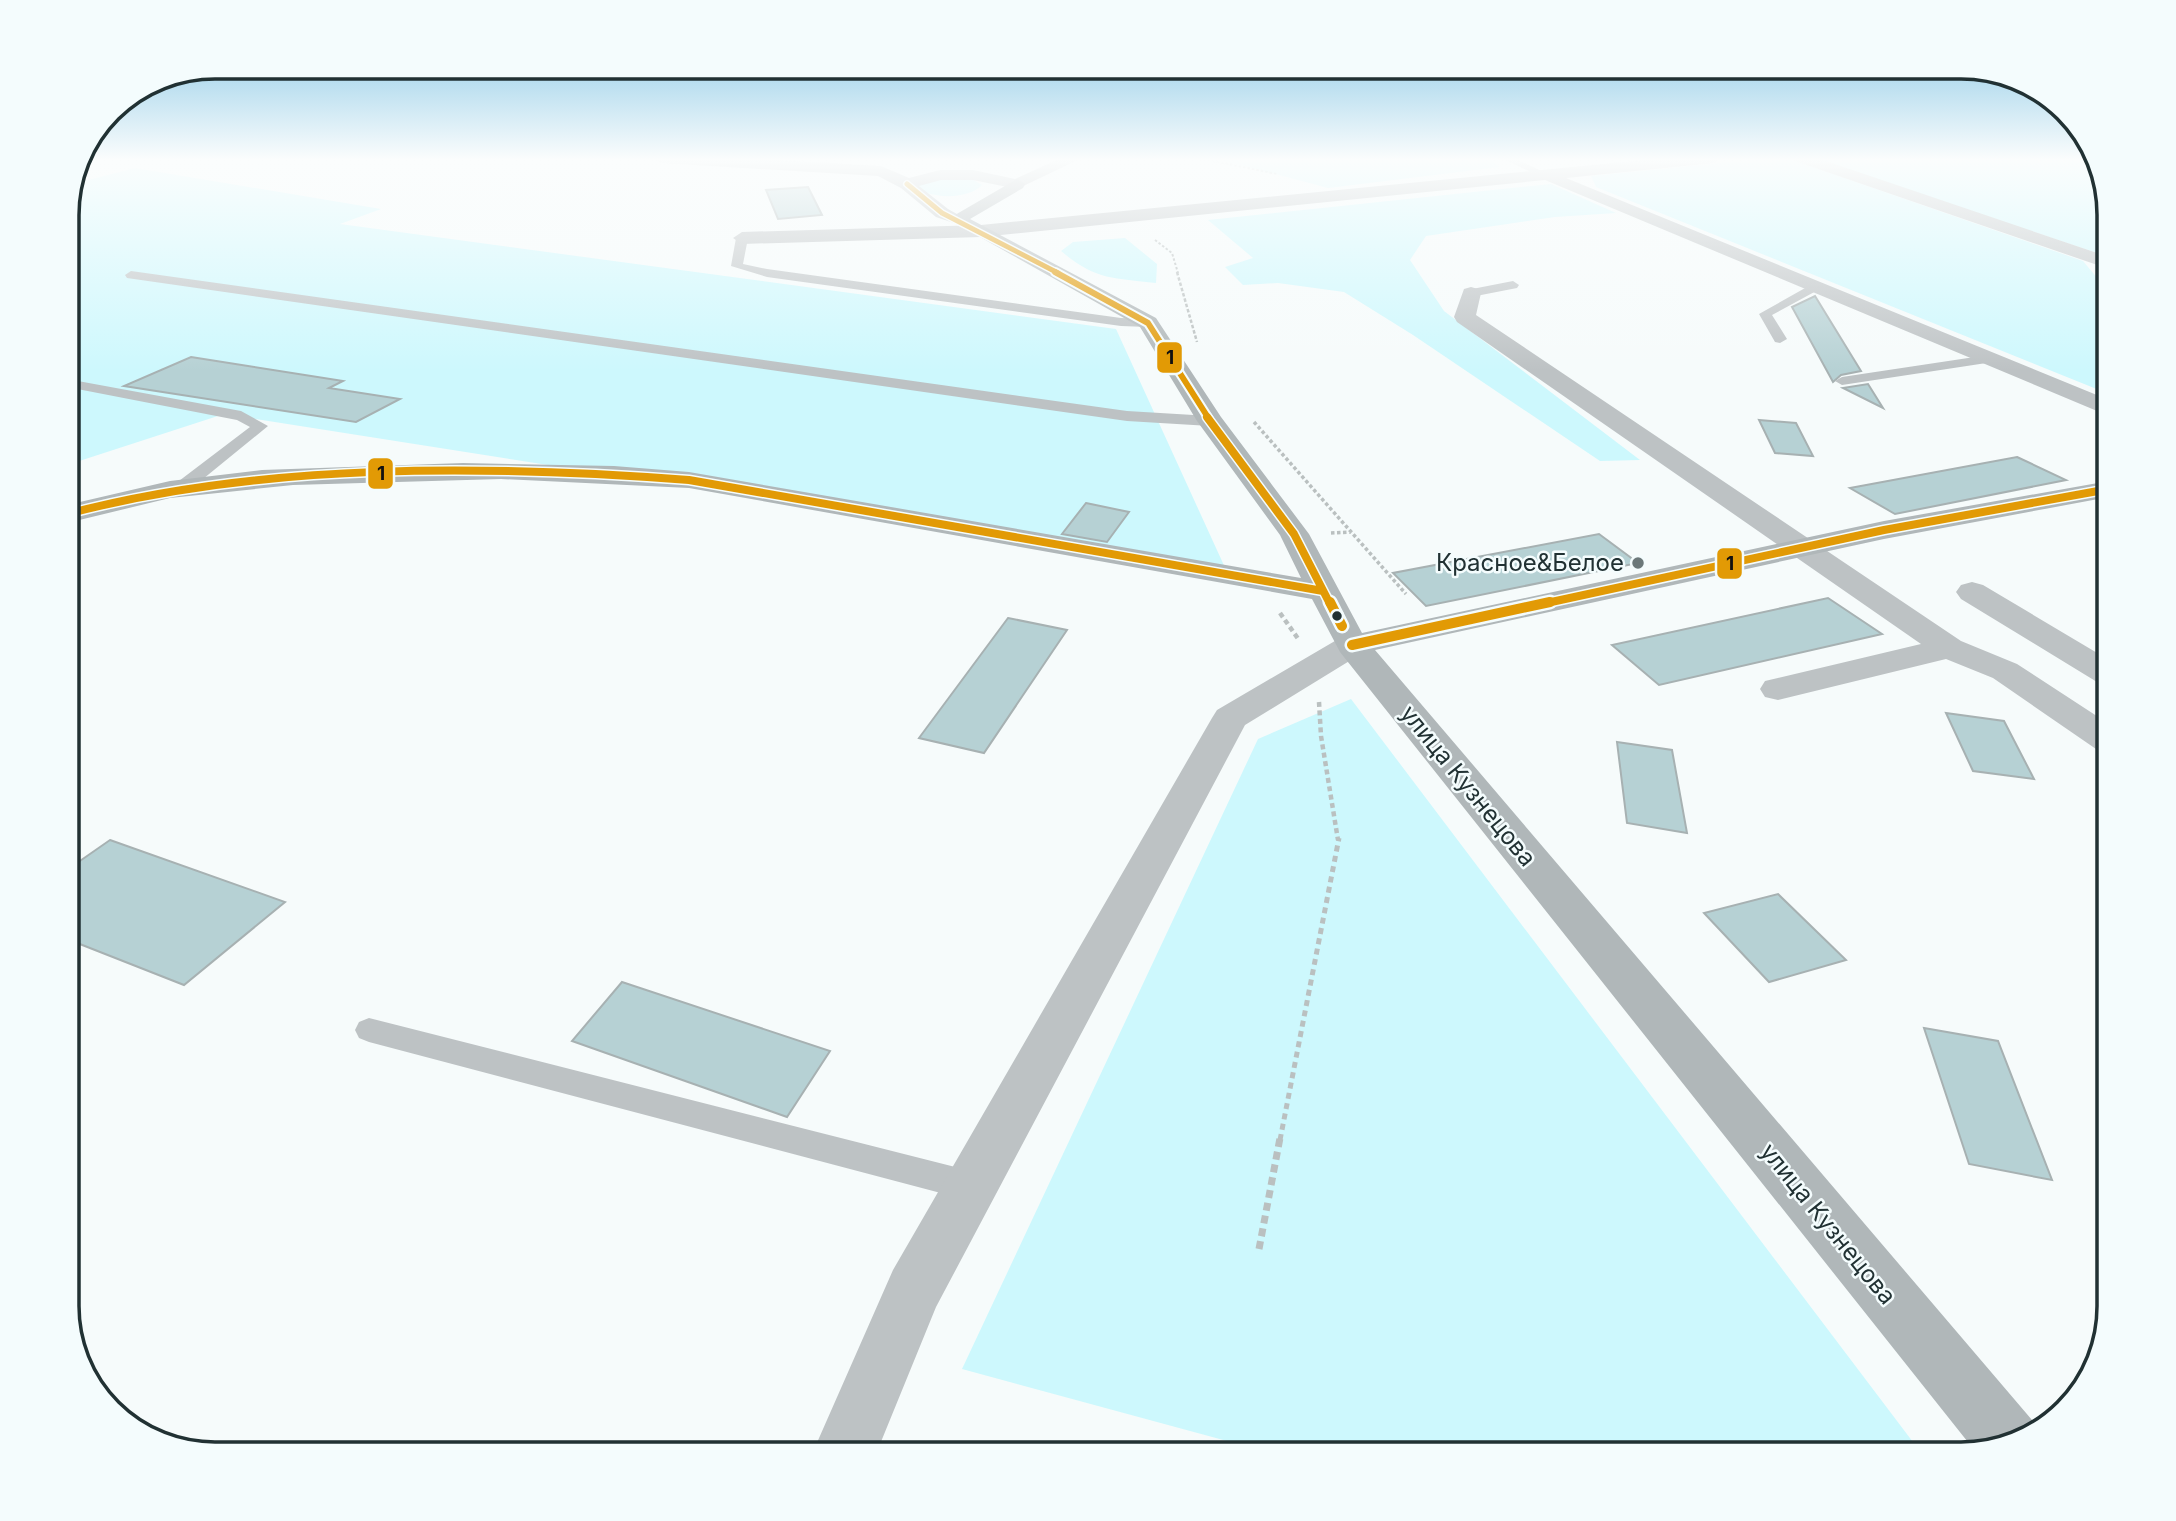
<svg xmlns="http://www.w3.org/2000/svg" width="2176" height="1521" font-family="Inter,sans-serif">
<rect width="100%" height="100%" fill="#f6fbfb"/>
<path fill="#cdf8fd" d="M1215 158H1487L1500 167 1328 188Z
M1771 158H1787L2083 261 2109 292V394L1596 187 1591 176Z
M1812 158H2064L2097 167 2109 215V257Z
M135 168 381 209 340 224 1116 329 1227 572 224 414 67 465V206L73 184Z
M938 178 972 179 982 185C970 199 930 200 918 187L923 182Z
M1551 184 1616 213 1555 217 1426 236 1410 260 1444 311 1640 460 1600 461 1413 335 1344 292 1278 283 1243 285 1225 267 1253 258 1208 220Z
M1125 238 1157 264 1156 283C1113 278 1095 280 1061 251L1073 242Z
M1351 699 1922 1454H1230L1227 1441 962 1369 1258 739Z"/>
<path fill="#b6d1d4" stroke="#a7b1b2" stroke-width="2" d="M808 187 822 215 778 219 766 190Z
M1815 296 1861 371 1841 375 1833 382 1792 307Z
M191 357 343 381 329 388 400 399 356 422 124 386Z
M1868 384 1883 408 1843 388Z
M1759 420 1796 423 1813 456 1775 453Z
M2017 457 2066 480 1895 514 1850 488Z
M1086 503 1129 512 1107 542 1062 534Z
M1599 534 1638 563 1426 606 1393 573Z
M1828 598 1882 634 1659 685 1612 645Z
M1008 618 1067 630 984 753 919 738Z
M1946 713 2004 721 2034 779 1973 771Z
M1617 742 1672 750 1687 833 1627 823Z
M110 840 285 902 184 985 67 939V870Z
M1778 894 1846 960 1769 982 1704 913Z
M622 982 830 1051 787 1117 572 1041Z
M1924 1028 1998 1041 2052 1180 1969 1164Z"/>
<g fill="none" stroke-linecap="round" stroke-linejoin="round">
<path stroke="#bac0c0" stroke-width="2" stroke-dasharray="2.5 2" stroke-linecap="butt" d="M1199 158 1277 174
M1155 240 1172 253 1178 273"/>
<path stroke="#bac0c0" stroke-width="2.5" stroke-dasharray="3.5 2" stroke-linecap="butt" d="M1177 272 1197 342"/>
<path stroke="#bac0c0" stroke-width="3.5" stroke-dasharray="3.5 2.5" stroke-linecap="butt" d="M1254 422 1406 594
M1331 533 1351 532"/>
<path stroke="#bac0c0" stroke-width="4.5" stroke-dasharray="5 3.5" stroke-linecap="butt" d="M1280 613 1299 640
M1319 702 1321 736 1338 840"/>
<path stroke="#bac0c0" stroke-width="5" stroke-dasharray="6 4.5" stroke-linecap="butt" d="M1280 1140 1339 838"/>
<path stroke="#bac0c0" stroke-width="7" stroke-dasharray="8 5" stroke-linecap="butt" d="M1259 1249 1280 1138"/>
<path fill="#bdc2c4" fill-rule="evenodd" d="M1501 158H1514L1552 176 1544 178Z
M742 235 748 238 743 264 767 269 1121 318 1148 319 1154 323 1148 327 1121 326 767 277 731 266 736 238Z
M131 271 1127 411 1210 416 1218 421 1210 426 1127 421 127 278 125 275Z
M1513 281 1519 285 1517 288 1476 296 1471 315 1466 316 1460 312 1467 290Z
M1814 283 1818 284V290L1772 315 1787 339 1780 343 1775 342 1759 314Z
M1988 355 1993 356V362L1842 385 1835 381 1842 377Z
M67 379 241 411 268 426 187 492 181 493 173 488 175 484 250 427 237 420 67 387Z
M369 1018 971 1171 982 1176 987 1186 982 1196 971 1201 369 1042 359 1038 355 1030 359 1022Z"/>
<path fill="#bdc2c4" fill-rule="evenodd" d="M653 158H745L881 166 909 178 940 170H973L1015 179 1061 158H1082L1017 189 973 180H941L919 186 948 209 966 219 957 224 936 217 901 188 878 176 661 163Z
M1664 158H1722L1714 163 1566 178 2109 400V416L1545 180 981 237 742 244 733 238 742 232 981 225Z
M1793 158H1817L2109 257V269L1795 161Z
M1471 287 1478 289 1481 293 1476 315 1961 641 2017 664 2109 724V753L2096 749 1993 678 1946 659 1778 700 1765 697 1760 689 1765 681 1921 644 1457 322 1454 317 1464 289Z
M1972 582 1983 585 2109 660V685L2097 682 1961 599 1956 592 1961 585Z
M1352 635 1364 638 1369 645 1364 652 1245 725 936 1307 876 1454H812L893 1270 1212 718 1217 710 1340 638Z"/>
<path fill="#b0b7b9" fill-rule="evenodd" d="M1017 179 1025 184 1023 188 970 219 1156 318 1221 417 1309 534 1362 633 1884 521 2109 481V497L1884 539 1375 650 2032 1420 2036 1431 2027 1439 1975 1451 1340 652 1312 599 689 488 501 479 293 485 170 498 67 523V505L170 481 262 470 463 463 614 466 689 472 1301 578 1280 535 1197 421 1140 327 948 219Z"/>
<g stroke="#f4fcfd" stroke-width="8">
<path id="bus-1-far3" d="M907 184 942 213 1058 273"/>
</g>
<g stroke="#f4fcfd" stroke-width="10">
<path id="bus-1-far2" d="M1055 272 1148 323 1209 419"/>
</g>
<g stroke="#f4fcfd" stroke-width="11">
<path id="bus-1-far1" d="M1207 417 1294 534 1330 604
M67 514C262 462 488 465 689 480L1323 591
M1542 604 1884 530 2109 489"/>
</g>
<g stroke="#f4fcfd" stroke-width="15">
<path id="bus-1" d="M1330 602 1342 626
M1352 645 1550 602"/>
</g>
<use href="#bus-1-far3" stroke="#e29a05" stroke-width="5"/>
<use href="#bus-1-far2" stroke="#e29a05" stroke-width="6"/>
<use href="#bus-1-far1" stroke="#e29a05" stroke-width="8"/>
<use href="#bus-1" stroke="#e29a05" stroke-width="10"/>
</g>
<linearGradient id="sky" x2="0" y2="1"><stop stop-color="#74bee1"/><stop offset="0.43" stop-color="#fbfdfd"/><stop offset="1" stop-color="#fbfdfd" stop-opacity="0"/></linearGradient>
<rect width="2176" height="371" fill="url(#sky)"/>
<circle fill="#6c7879" stroke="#f4fcfd" stroke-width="2.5" cx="1638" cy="563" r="7"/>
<circle fill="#213133" stroke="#f4fcfd" stroke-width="2.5" cx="1337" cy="616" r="6"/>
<g text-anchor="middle" stroke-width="5" stroke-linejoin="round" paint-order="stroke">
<g font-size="24" fill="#213133" stroke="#f4fcfd" text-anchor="end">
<text x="1624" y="571">Красное&amp;Белое</text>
</g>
<g font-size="24" fill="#213133" stroke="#f4fcfd">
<text transform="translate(1468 786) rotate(51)" y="8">улица Кузнецова</text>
<text transform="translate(1828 1224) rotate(51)" y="8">улица Кузнецова</text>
</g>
</g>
<path d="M0 0H2176V1521H0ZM215 79H1961A136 136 0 0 1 2097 215V1306A136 136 0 0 1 1961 1442H215A136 136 0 0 1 79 1306V215A136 136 0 0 1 215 79Z" fill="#f4fcfd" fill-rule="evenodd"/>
<path fill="none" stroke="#213133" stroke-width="3.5" d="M215 79H1961A136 136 0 0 1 2097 215V1306A136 136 0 0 1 1961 1442H215A136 136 0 0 1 79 1306V215A136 136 0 0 1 215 79Z"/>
<g stroke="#f4fcfd" stroke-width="2.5">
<rect x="1156" y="341" width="27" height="33" rx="7" fill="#e29a05"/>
<rect x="367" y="457" width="27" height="33" rx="7" fill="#e29a05"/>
<rect x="1716" y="547" width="27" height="33" rx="7" fill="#e29a05"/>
</g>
<g font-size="19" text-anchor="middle" font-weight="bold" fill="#111">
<text x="1170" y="364">1</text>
<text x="381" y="480">1</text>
<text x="1730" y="570">1</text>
</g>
</svg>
